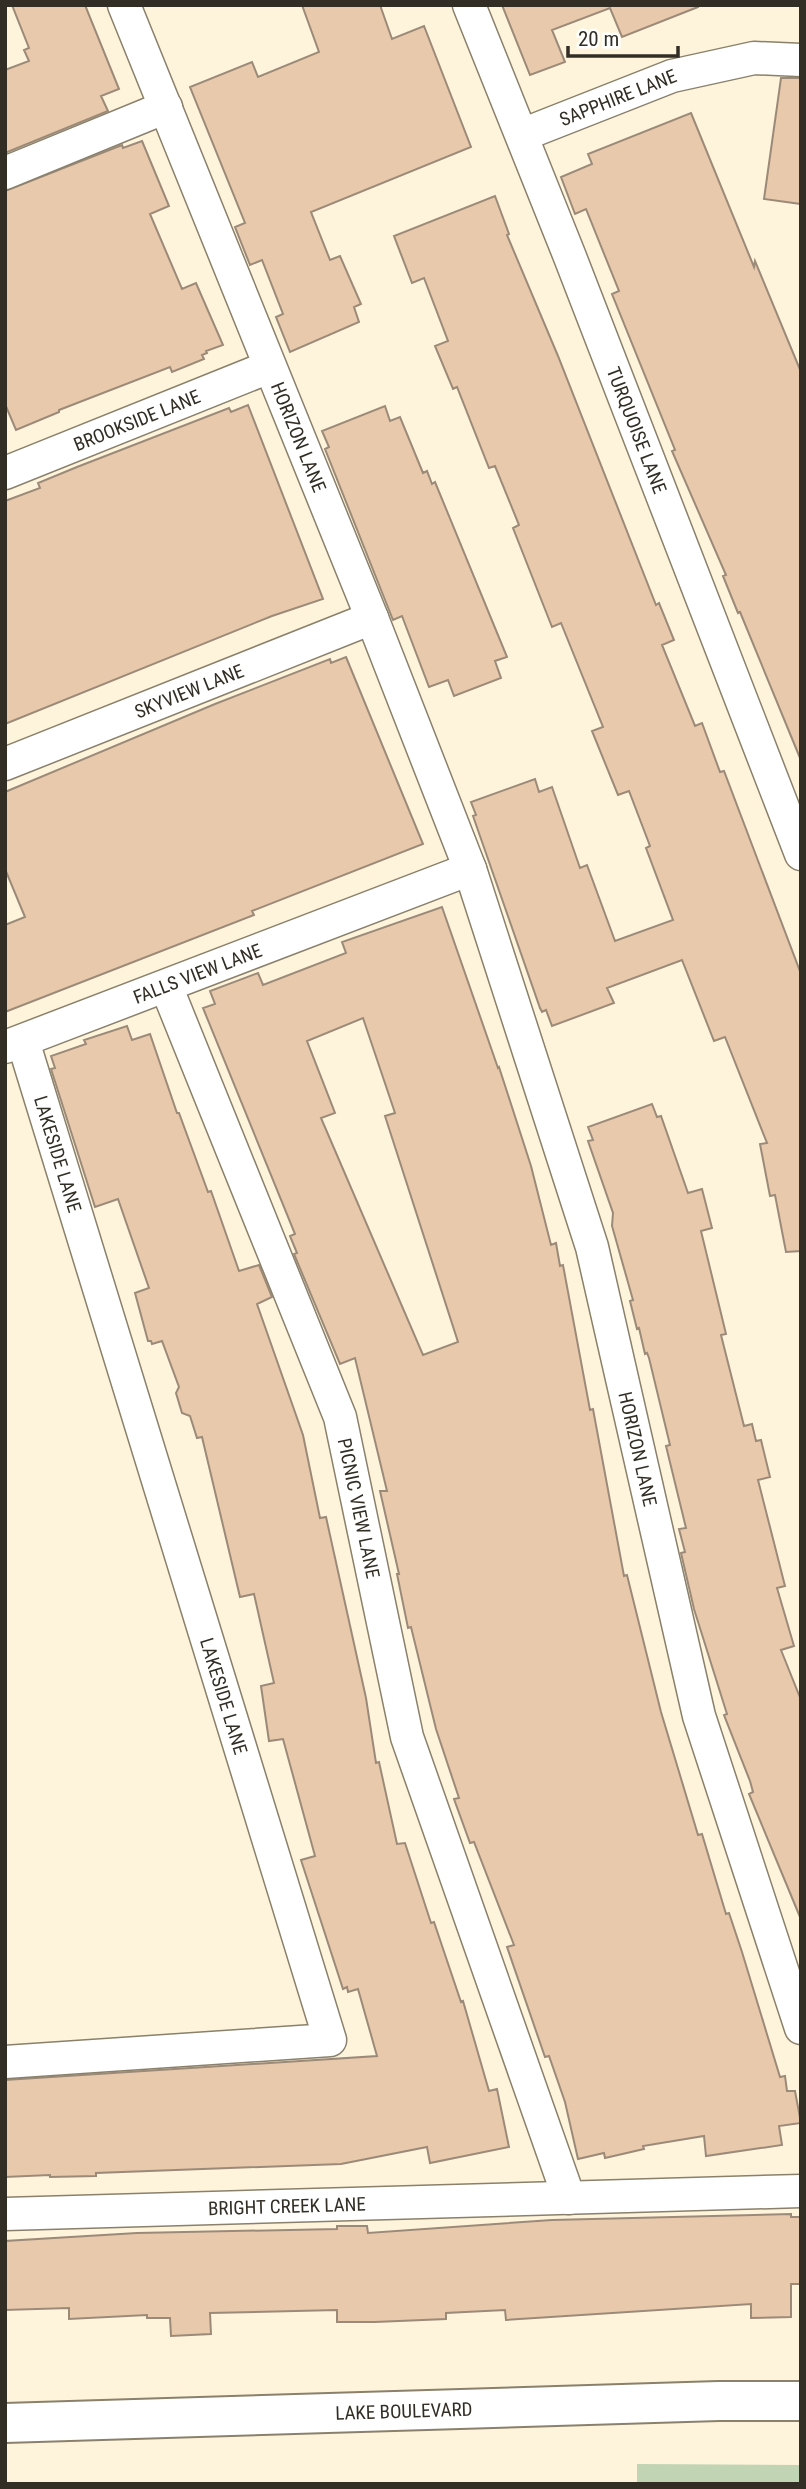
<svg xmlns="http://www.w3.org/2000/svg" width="806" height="2489" font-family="'Roboto Condensed',sans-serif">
<rect width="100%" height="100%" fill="#fef4dc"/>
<path fill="#c1d4b4" d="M637 2464 801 2465V2484H637Z"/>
<path fill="#e9c9ac" stroke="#9c8a79" stroke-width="2" fill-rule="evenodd" d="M12 5H85L119 89 101 96 108 111 5 153V70L29 61 24 50 29 48Z
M302 5H380L392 39 424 26 471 147 311 212 330 260 340 256 361 304 354 307 359 322 290 352 276 317 283 314 262 260 250 265 235 227 245 223 190 87 252 62 258 77 319 52Z
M502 5H698V7L622 37 610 8 552 30 565 62 530 75Z
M781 78H801V204L764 199Z
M691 113 754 267 755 261 801 372 800 758 740 612 738 613 723 576 726 575 672 451 675 450 612 294 619 291 586 209 575 214 561 177 592 164 588 154Z
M142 141 169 206 150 214 182 289 196 283 223 345 206 351 207 353 202 355 204 359 172 372 170 367 59 410V412L16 430 5 404V191L122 145 123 148Z
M495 196 509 234 507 235 558 356 656 605 659 603 674 640 662 645 695 726 702 723 720 772 724 771 801 974V1251L786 1252 775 1195 770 1196 760 1144 767 1143 725 1037 714 1041 682 960 607 988 614 1003 552 1026 546 1010 542 1012 540 1008 473 816 476 815 471 802 535 779 539 792 552 787 580 868 587 865 615 941 673 920 646 848 650 846 629 791 618 795 592 731 603 727 561 623 552 627 513 528 519 525 495 466 489 468 457 387 453 389 435 346 448 341 424 278 412 283 394 236Z
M248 405 323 599 272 616 5 724V501L40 488 38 483 77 467 229 408 231 412Z
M385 406 390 421 400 417 423 473 427 471 432 484 435 482 507 657 495 661 501 678 454 696 448 680 429 687 402 616 393 620 325 449 329 447 322 431Z
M346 657 423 844 252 911 254 915 5 1012V925L25 917 5 869V792L215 704 330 659 331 663Z
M442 907 498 1068 499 1067 531 1166 551 1245 556 1243 560 1266 563 1265 590 1410 593 1409 624 1576 627 1575 661 1712 698 1835 702 1834 726 1914 729 1913 742 1952 780 2077 785 2076 787 2091H795L801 2123 779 2126 782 2145 706 2156 704 2136 643 2146 644 2149 605 2158 604 2153 578 2159 565 2102 549 2056 545 2057 507 1947 514 1945 474 1842 470 1843 454 1799 459 1798 436 1729 411 1627 408 1628 397 1574H399L380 1491H387L355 1358 340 1364 294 1254 297 1253 290 1236 295 1234 203 1008 215 1004 210 991 258 973 263 985 346 953 342 942ZM363 1018 395 1113 385 1116 458 1342 423 1355 321 1118 335 1113 307 1041Z
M127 1026 132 1040 150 1034 177 1113H179L208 1192 211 1191 239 1271 259 1265 272 1297 257 1304 303 1435 320 1518 326 1517 366 1698 376 1763 379 1762 397 1844 405 1843 431 1923 434 1922 461 2002 463 2001 489 2091 497 2089 509 2147 430 2163 427 2147 341 2164 96 2173V2176L50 2177V2175L5 2177V2080L377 2056 358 1989 348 1992 347 1987 343 1989 301 1860 315 1856 283 1739 269 1741 261 1686 274 1683 254 1594 240 1597 202 1437 197 1438 190 1416 182 1413 176 1393 179 1387 162 1341 152 1344 151 1341H148L135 1293 149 1288 118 1199 95 1207 51 1069 55 1068 51 1056 86 1044 84 1040Z
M652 1104 657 1117 661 1116 688 1193 702 1189 712 1228 701 1231 726 1334 721 1335 744 1426 752 1424 756 1441 761 1440 770 1477 758 1480 785 1586 777 1588 794 1646 781 1650 801 1700 800 1917 749 1794 753 1792 750 1781 724 1715 727 1714 694 1609 681 1553 685 1552 679 1529 686 1528 666 1446 670 1445 649 1358 647 1353 645 1354 639 1328 637 1329 630 1301 633 1300 612 1226 613 1213 588 1141 593 1140 588 1127Z
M791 2214V2217H801V2284H791V2317L751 2318V2304L506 2320 505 2310 446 2313V2319L375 2322H337V2310L210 2313 211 2334 171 2336 170 2318H147V2315L69 2319V2308L5 2310V2241L137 2233 337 2229V2226H367L368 2233 552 2220Z"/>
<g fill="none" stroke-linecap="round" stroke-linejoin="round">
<g stroke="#8a806b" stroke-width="35">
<g id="street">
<path id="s1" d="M124 5 372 618 470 869 592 1247 699 1716 801 2028"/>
<path id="s2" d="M469 5 570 257 801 854"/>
<path id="s3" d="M522 135 672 76 754 58 801 60"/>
<path d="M5 173 166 107"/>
<path id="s4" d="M5 473 269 367"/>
<path id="s5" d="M5 764 372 618"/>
<path id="s6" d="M166 986 340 1417 407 1737 569 2198"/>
<path id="s7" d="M5 1047 470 869"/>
<path d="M5 2062 330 2040 23 1041"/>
<path id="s8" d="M5 2214 801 2191"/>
</g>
</g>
<g stroke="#8a806b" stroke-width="42">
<g id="secondary">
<path id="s9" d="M5 2423 719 2401H801"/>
</g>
</g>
<use href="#street" stroke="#fff" stroke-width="32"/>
<use href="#secondary" stroke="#fff" stroke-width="38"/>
</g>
<g text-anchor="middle" stroke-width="6" stroke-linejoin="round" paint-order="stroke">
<g font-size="19" fill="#322e25" stroke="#fff">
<text dy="7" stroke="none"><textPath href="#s3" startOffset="103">SAPPHIRE LANE</textPath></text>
<text dy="7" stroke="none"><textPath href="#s4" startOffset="142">BROOKSIDE LANE</textPath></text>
<text dy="7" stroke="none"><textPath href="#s2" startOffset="457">TURQUOISE LANE</textPath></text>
<text dy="7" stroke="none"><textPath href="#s1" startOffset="466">HORIZON LANE</textPath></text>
<text dy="7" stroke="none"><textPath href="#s5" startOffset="198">SKYVIEW LANE</textPath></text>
<text dy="7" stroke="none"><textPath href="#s7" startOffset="206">FALLS VIEW LANE</textPath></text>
<text transform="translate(58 1154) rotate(73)" y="7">LAKESIDE LANE</text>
<text dy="7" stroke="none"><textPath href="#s1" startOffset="1535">HORIZON LANE</textPath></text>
<text dy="7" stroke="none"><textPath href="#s6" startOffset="558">PICNIC VIEW LANE</textPath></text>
<text transform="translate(224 1696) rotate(73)" y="7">LAKESIDE LANE</text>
<text dy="7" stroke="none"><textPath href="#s8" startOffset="282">BRIGHT CREEK LANE</textPath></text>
<text dy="7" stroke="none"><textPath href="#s9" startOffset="399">LAKE BOULEVARD</textPath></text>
</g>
</g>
<rect width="806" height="2489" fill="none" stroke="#322e25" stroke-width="14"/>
<path d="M568 46v10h110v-10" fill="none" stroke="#322e25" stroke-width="3.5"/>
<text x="578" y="46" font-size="21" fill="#322e25" stroke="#ffffff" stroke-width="5" paint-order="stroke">20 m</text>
</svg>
